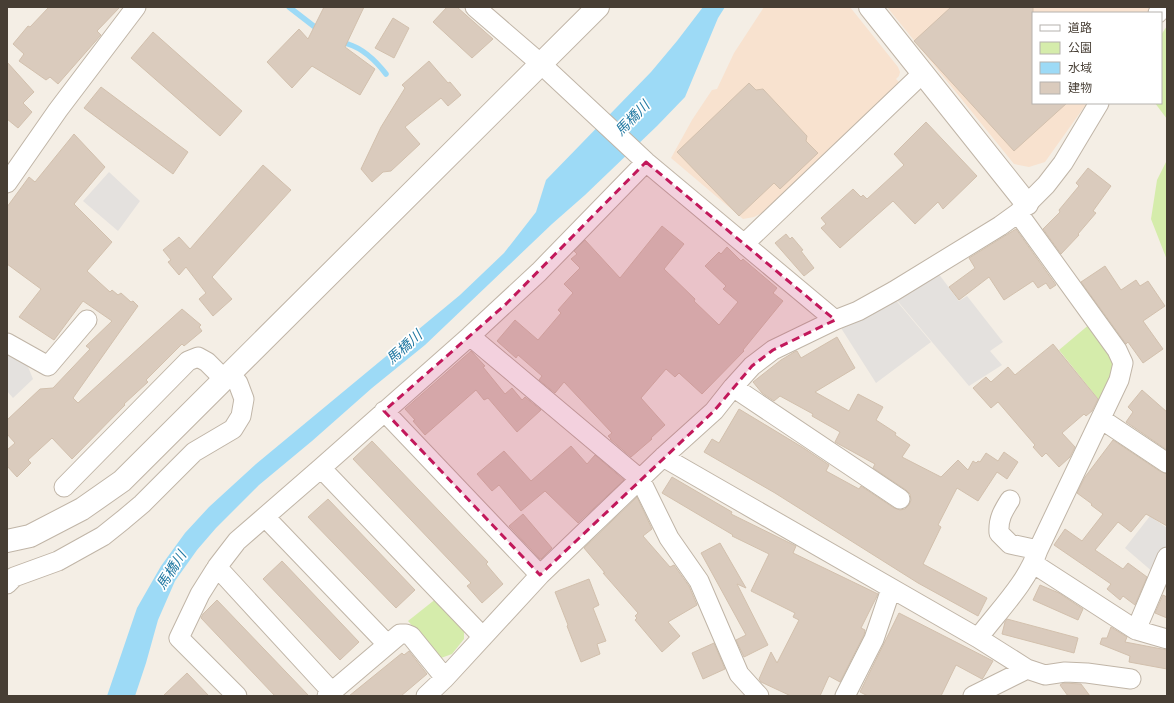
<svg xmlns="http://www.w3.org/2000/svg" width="1174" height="703" font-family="'Archivo Narrow','Noto Sans JP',sans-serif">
<rect width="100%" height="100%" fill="#f4eee5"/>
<path fill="#f8e2cf" d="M764 7H850L898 67 900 72 899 76 896 79 900 83 766 211 754 217 743 219 671 158 692 120 712 90 717 89 734 53Z
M887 7H1151L1147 13H1033V103H1087L1045 162 1029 167 1014 164Z"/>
<path fill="#d5ecab" d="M1167 26V119L1155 103H1161V35Z
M1167 160V260L1151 219 1157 180Z
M1091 323 1113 358V373L1101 398 1099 400 1059 350Z
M437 598 464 628V639L452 654 441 658 408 621Z"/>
<path fill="#e4e1de" d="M109 172 140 201 118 231 83 201Z
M938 273 959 301 967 296 1003 342 990 351 1002 365 969 386 895 298Z
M894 298 931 342 876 383 841 328Z
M7 349 26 362 33 379 13 398 7 391Z
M1150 516 1167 528V543L1154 573 1125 548Z"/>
<path fill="#9ddaf6" d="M703 7H725L718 18 685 97 657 126 585 195 552 224 425 345 372 388 312 441 259 485 216 528 197 550 175 581 158 620 146 663 135 696H107L137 608 161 566 185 533 209 507 256 464 460 295 504 253 536 212 546 180 651 72 677 41Z"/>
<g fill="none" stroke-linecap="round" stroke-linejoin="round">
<path stroke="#9ddaf6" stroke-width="5.5" d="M289 7 320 31
M348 44C364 49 376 61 386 74"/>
</g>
<path fill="#dacbbd" stroke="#d2c0ad" d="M49 7H120L97 31 101 35 58 84 50 77 46 80 19 61 24 54 13 44 28 26 30 27Z
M324 7H364L345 47 375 69 360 95 312 66 292 88 267 62 299 29 308 39Z
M447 7H457L493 39 472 58 433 22Z
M951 7H1033V103H1067L1014 151 914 41Z
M393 18 409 28 394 58 375 48Z
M153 32 242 111 220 136 131 58Z
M429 61 448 83 450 82 461 95 448 106 441 98 405 127 420 144 391 171 383 172 372 182 361 169 381 127 405 88 402 85Z
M7 62 34 92 23 103 32 112 18 128 7 119Z
M749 83 756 90 763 89 807 136 806 141 818 153 780 189 774 183 739 216 677 152Z
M101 87 188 152 173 174 84 108Z
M926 122 977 176 943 209 938 202 915 224 893 201 840 248 821 228 826 224 821 218 853 189 861 197 863 195 867 199 904 165 894 154Z
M74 134 105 167 74 204 112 242 87 271 110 292 112 290 118 295 121 293 131 302 133 301 138 306 73 398 78 403 182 309 201 325 199 327 202 331 184 346 182 344 146 380 148 382 124 404 125 405 72 459 52 438 28 460 31 463 17 477 7 466V450L15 443 7 434V420L40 389 53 388 90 349 86 346 112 321 83 301 54 340 19 317 41 289 7 264V207L29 177 35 182Z
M263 165 291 190 212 277 232 299 213 316 199 299 206 293 186 267 179 275 168 262 171 260 163 250 179 237 190 249Z
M1088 168 1111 186 1093 211 1096 213 1078 234 1079 235 1061 254 1043 229 1060 212 1059 210 1079 186 1076 183Z
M662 226 684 244 664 269 695 299 694 301 719 325 738 302 723 289 726 286 705 266 719 252 721 254 727 247 741 261 743 259 777 288 773 293 783 301 743 350 744 351 702 394 679 373 675 377 666 369 641 398 665 425 651 438 652 439 631 457 610 439H611L608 436 612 433 564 382 555 393 539 380 542 376 518 355 516 358 497 341 515 320 538 340 561 313 558 310 573 293 564 284 580 268 571 259 577 254 574 251 585 240 620 278Z
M1016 229 1056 285 1050 289 1046 283 1038 288 1033 281 1004 300 989 277 959 300 949 287 975 268 969 258Z
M786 234 790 239 792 237 803 250 801 251 814 268 804 276 775 243Z
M1105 266 1121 290 1136 280 1140 286 1148 281 1165 306 1143 321 1163 349 1143 363 1128 342 1126 344 1081 282Z
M837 337 855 368 815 392 849 411 858 394 883 407 876 420 896 433 895 435 910 445 902 457 941 477 958 460 968 470 973 461 976 463 978 461 980 462 986 453 998 461 1004 452 1018 462 1007 479 997 472 978 501 957 488 938 525 941 527 923 564 987 598 978 616 918 583 775 493 704 452 712 439 719 443 739 409 802 447 829 465 826 471 859 489 861 486 894 508 900 510 905 509 909 505 911 500 910 494 906 490 873 468 875 464 835 442 840 432 812 416 813 414 780 396 774 401 762 393 753 382 781 360 796 351H797L801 358Z
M1053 344 1098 399 1092 411 1086 416 1084 414 1062 433 1075 447 1070 457 1059 467 1046 453 1042 457 1033 447 1035 445 998 402 991 408 973 388 986 377 991 382 1008 367 1015 375Z
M471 351 485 366 483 367 505 394 512 388 522 400 525 397 541 410 517 432 488 398 484 400 476 390 425 435 413 421 415 420 405 409Z
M1142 390 1167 412V450L1126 422 1133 412 1128 407Z
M1113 440 1161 472 1167 474V526L1146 514 1131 532 1118 522 1095 550 1123 569 1128 563 1147 577 1135 605 1123 596 1120 600 1107 589 1111 584 1054 545 1065 529 1082 541 1103 514 1091 505 1092 504 1077 493 1085 477Z
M372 441 488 562 486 564 503 584 482 603 467 586 471 583 353 459Z
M571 446 587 464 595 455 624 480 578 523 545 491 521 511 499 485 492 491 477 474 504 451 531 481Z
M672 477 732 512 731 514 796 546 793 553 878 594 861 628 865 630 864 635 840 682 829 676 820 696H791L761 682 759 679 771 652 777 663 799 620 793 617 795 613 751 591 769 554 732 536 733 535 662 493Z
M637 497 652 529 643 536 670 567 674 565 689 586 697 605 668 622 680 636 662 652 635 620 637 618 635 616 638 613 603 573H605L584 548Z
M328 499 415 590 396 608 308 517Z
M523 514 552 548 541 559H540L509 526Z
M720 543 746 588 737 584 768 645 744 657 736 640 746 635 701 553Z
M282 561 359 642 340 660 263 579Z
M589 579 599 605 593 608 606 641 597 644 600 654 581 662 567 626 568 625 555 592Z
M1040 585 1059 593 1083 609 1078 620 1033 600Z
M1163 595 1167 597V618L1155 613Z
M217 600 309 696H275L201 618 203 614Z
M899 613 993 661 983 678 982 679 956 665 941 696H868L860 692Z
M1007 619 1078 638 1074 653 1002 634 1005 622Z
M1111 627 1127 637 1125 642 1167 650V669L1129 662 1130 656 1100 644 1102 638H1107Z
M714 643 725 669 703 679 692 653Z
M409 651 427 674 401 696H349L402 653 404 655Z
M187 673 209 696H163Z
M1063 683 1081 684 1090 696H1068L1060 685Z"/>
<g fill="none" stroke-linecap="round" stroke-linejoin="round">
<g stroke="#c0b5a7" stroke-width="21">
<path id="minor" d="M475 7 541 64 646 162 835 320
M1158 13 1162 7
M646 162 539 272 470 336 640 479 669 538 699 581 739 674 759 696
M7 183 58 110 136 7
M744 244 923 73
M7 343 48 366 87 320
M733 387 900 499
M384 411 540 575
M1101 419 1167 463
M663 457 978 638C999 610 1027 583 1038 550L1119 380 1123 363 1117 350 1018 213
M321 468 483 637
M64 487 188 361 198 357 207 362 224 379
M1010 500C1003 511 998 519 999 533L1010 544 1038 550
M265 517 387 644
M1034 564 1136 630 1167 557
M217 567 332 692
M7 584 14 577 58 561 103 536 123 520 142 504 194 452 233 429 241 416 244 399 238 383 230 374
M1136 630 1167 639
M1027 669 1045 675 1065 672 1087 673 1131 679
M237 696 179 638 200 594 217 567 237 541 321 468 470 336
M327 696 400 634H406L411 636 445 678
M426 696 445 678 540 575 663 457 714 411 733 387 752 366 773 350 835 320 858 311 894 291 1000 226 1018 213 1046 185 1063 163 1099 103
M845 696 874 639 891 589
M973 696 1027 669 978 638"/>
</g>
<g stroke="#c0b5a7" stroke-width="24">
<path id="tertiary" d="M870 7 1027 204
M7 541 30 536 82 509 122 481 598 7"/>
</g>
<use href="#minor" stroke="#fff" stroke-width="19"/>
<use href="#tertiary" stroke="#fff" stroke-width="22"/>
</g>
<path fill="#c2185b" fill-opacity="0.2" stroke="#c2185b" stroke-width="3" stroke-dasharray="8 5" stroke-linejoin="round" d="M646 162 835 320 773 350 752 366 714 411 540 575 384 411 505 305Z"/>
<g text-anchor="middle" stroke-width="3.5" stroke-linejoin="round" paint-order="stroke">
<g font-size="14" font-style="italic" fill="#2279a2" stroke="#fff">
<text transform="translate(632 118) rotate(-46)" y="5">馬橋川</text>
<text transform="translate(404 347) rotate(-42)" y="5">馬橋川</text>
<text transform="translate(171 570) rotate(-57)" y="5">馬橋川</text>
</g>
</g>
<rect width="1174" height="703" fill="none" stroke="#473e34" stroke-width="16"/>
<rect x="1032" y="12" width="130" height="92" fill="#ffffff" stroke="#b5b2ae"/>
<rect x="1040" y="25" width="20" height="6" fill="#ffffff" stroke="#b5b2ae"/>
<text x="1068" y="32" font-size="12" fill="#473e34">道路</text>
<rect x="1040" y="42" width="20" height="12" fill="#d5ecab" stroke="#b5b2ae"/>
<text x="1068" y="52" font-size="12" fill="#473e34">公園</text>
<rect x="1040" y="62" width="20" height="12" fill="#9ddaf6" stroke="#b5b2ae"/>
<text x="1068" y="72" font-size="12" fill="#473e34">水域</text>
<rect x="1040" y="82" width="20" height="12" fill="#dacbbd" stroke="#b5b2ae"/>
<text x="1068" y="92" font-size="12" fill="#473e34">建物</text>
</svg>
